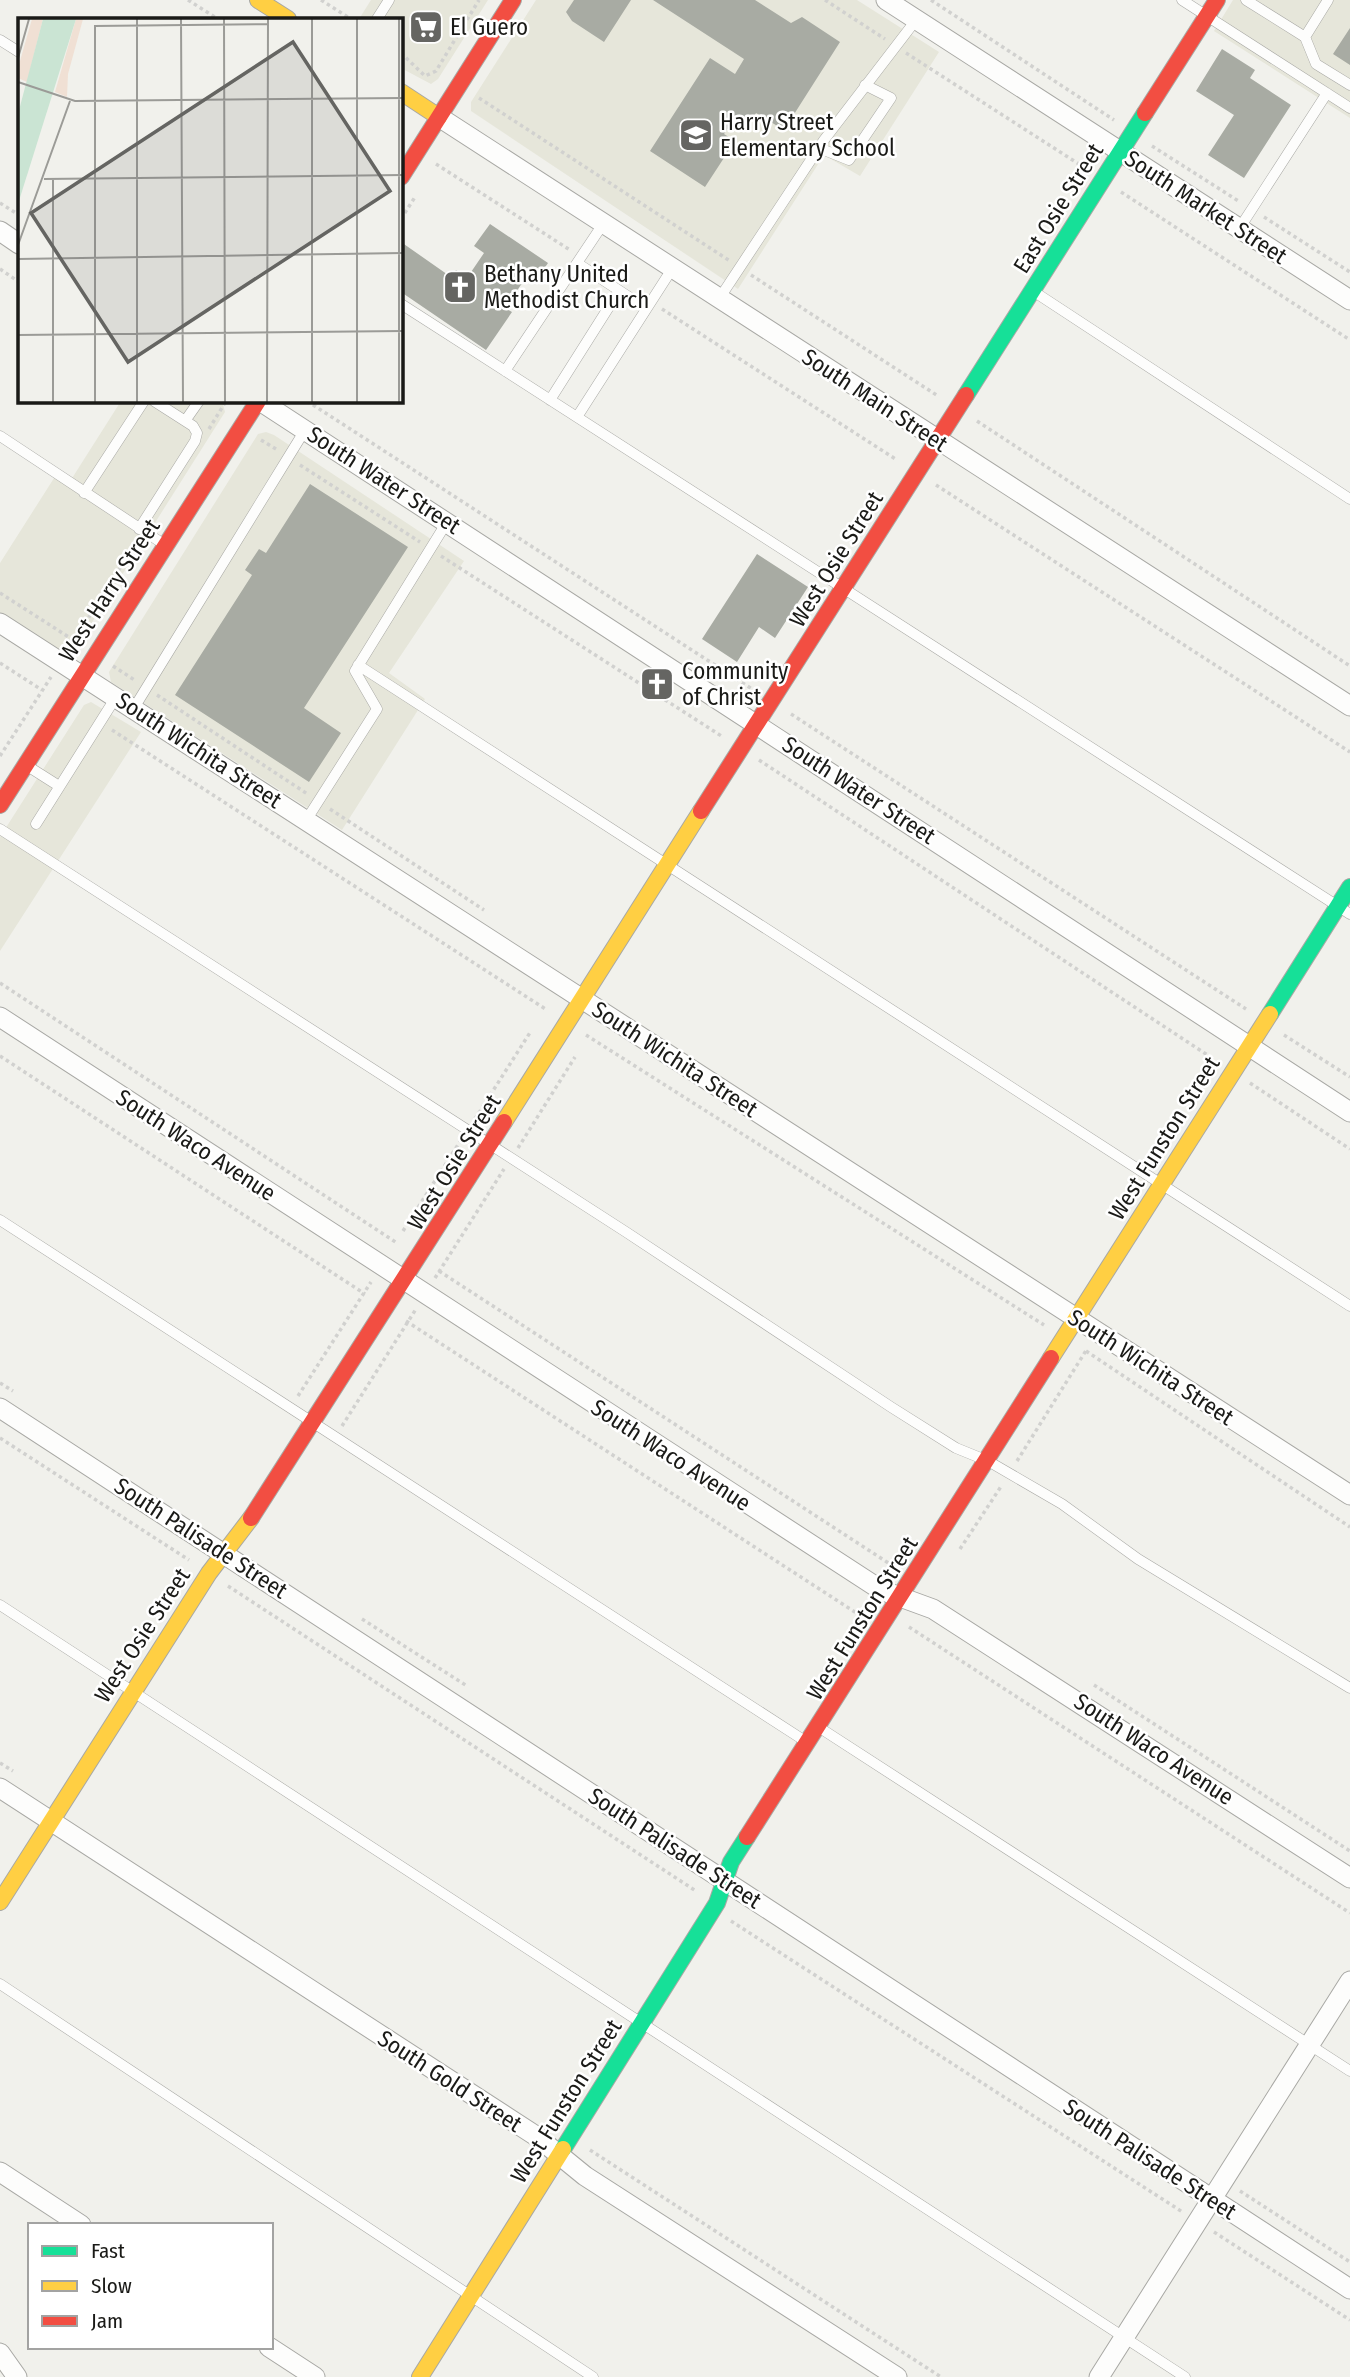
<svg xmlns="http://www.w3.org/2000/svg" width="1350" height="2377" font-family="'Fira Sans Condensed',sans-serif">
<rect width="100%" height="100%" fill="#f1f1ec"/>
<path fill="#e6e6da" d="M371 0H488L438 79 431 84 401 68V19H359Z
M536 0H857L939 52 860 176 824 155 738 289 471 111V102Z
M1233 0H1350V118L1214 31Z
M121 401H222L225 412 79 643 69 651H60L0 613V563L56 475 69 483Z
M266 432 274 435 464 561 389 673 425 699 342 830 111 682 109 672 258 434Z
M91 702 141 732 0 951V837L84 705Z"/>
<path fill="#a8aba3" d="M574 0H631L604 42 572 21 566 12Z
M653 0H755L791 23 802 17 840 42 784 130 756 113 748 127 735 118 724 134 735 141 705 187 650 151 710 58 735 74 744 59Z
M1350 28V65L1333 54Z
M1222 49 1255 70 1250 78 1291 105 1244 178 1208 155 1234 115 1196 91Z
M490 224 548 263 535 282 527 276 505 308 512 312 486 350 401 292V242L451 277 456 270 467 278 484 253 474 246Z
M310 484 408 547 304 708 341 733 309 782 175 695 252 575 245 570 259 549 266 553Z
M757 554 808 587 775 638 759 627 737 662 702 639Z"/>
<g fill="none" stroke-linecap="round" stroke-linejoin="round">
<g stroke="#a8a8a4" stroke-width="11">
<path id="lane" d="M1182 0 1350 108
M1246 0 1305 37 1316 64 1350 85
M377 19 389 0
M1305 37 1328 0
M0 40 19 52
M819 148 849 160 891 98 865 85
M1239 229 1327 93
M577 263 646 308
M1033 291 1350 499
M719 299 824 140 916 20
M401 304 1350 914
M505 371 603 224
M550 400 619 291
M577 417 672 269
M185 421 199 401
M0 436 165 545
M84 493 144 401
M139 529 195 441 197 433 193 426 154 401
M358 665 1350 1306
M134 708 305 430
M29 767 59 786
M307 819 377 709 355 671 447 522
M36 824 116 697
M0 829 626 1232 891 1407 956 1448 988 1461 1062 1504 1138 1559 1350 1688
M0 1220 805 1741
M0 1605 1185 2377
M820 1728 1350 2071
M0 1984 593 2377"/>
</g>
<g stroke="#a8a8a4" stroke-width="21">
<path id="street" d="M886 0 1350 300
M439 117 1350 706
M0 231 19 244
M260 401 1350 1112
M0 623 1350 1495
M0 1017 881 1590 933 1609 1350 1878
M0 1408 1350 2289
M0 1788 536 2136 585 2176 897 2377
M0 2172 81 2225
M269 2347 315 2377
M0 2353 17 2377
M1099 2377 1350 1981"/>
</g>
<g stroke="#a8a8a4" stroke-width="18">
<path id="fast" d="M966 395 1145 113
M1270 1014 1350 887
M563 2149 717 1903 731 1862 747 1837"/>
</g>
<g stroke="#a8a8a4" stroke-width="18">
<path id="slow" d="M258 0 288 19
M401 92 439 117
M504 1122 701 811
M1051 1358 1270 1014
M0 1902 209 1573 251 1518
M420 2377 563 2149"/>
</g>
<g stroke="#a8a8a4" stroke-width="18">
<path id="jam" d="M1145 113 1217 0
M401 177 513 0
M0 805 258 401
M701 811 966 395
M251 1518 504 1122
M747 1837 1051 1358"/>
</g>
<path stroke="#d1d1cf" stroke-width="3.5" stroke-dasharray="3.5 3.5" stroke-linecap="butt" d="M188 0 218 19
M321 0 351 19
M825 0 885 39
M931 0 1114 120
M401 53 425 76 436 71 479 0
M906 53 1085 168
M479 98 730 261
M1152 146 1240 202
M436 164 570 250
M1121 192 1350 340
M0 203 19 215
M1264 217 1350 272
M401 219 415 197
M0 269 19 282
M751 275 938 396
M662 309 897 460
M307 401 752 689
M977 421 1350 666
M209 429 226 401
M261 440 276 449
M300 465 420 542
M936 485 1350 752
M441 556 723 737
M0 593 78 643
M70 647 137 541
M0 663 42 690
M113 666 136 681
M157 695 309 795
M791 714 1246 1009
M112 730 547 1010
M0 756 51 677
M759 760 1215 1060
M330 809 484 910
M0 983 397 1243
M586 1035 1044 1325
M1284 1035 1350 1077
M0 1056 365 1294
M1250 1083 1350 1149
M475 1119 531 1031
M518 1148 575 1057
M403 1231 461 1140
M439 1271 893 1566
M435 1278 504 1169
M406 1321 861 1616
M1086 1351 1350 1527
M0 1383 13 1391
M298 1396 371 1282
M342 1426 416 1309
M0 1438 189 1560
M1017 1461 1087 1349
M960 1549 1002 1485
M228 1586 696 1891
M362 1619 467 1686
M909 1627 1350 1913
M1094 1685 1350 1851
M0 1763 13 1771
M731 1921 1184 2213
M590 2150 941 2377
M1240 2191 1350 2262
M1214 2232 1350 2320"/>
<use href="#lane" stroke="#fdfdfc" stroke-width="10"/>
<use href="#street" stroke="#fdfdfc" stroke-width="19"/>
<use href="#fast" stroke="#16e098" stroke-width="16"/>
<use href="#slow" stroke="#ffcf43" stroke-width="16"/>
<use href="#jam" stroke="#f24e42" stroke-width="16"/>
</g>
<defs>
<g id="supermarket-square" transform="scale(1.75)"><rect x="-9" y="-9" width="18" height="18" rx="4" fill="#656562" stroke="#fff"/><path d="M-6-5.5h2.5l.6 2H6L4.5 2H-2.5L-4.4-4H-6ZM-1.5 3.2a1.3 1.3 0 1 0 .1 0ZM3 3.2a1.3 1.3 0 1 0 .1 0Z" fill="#fff"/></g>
<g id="school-square" transform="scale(1.75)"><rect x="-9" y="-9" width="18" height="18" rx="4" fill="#656562" stroke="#fff"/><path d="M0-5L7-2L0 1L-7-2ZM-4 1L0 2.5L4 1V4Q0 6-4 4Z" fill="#fff"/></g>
<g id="church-square" transform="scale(1.75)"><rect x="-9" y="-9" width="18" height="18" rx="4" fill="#656562" stroke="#fff"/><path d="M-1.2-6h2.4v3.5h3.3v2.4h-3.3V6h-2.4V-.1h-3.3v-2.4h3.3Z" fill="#fff"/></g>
</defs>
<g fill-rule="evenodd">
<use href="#supermarket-square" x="426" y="27"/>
<use href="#school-square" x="696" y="135"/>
<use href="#church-square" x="460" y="287"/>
<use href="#church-square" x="657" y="684"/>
</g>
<g text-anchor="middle" stroke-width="5" stroke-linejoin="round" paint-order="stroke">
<g font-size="23" fill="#1a1a17" stroke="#fff" text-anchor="start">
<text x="450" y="35">El Guero</text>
<text x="720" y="130">Harry Street<tspan x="720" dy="26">Elementary School</tspan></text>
<text x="484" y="282">Bethany United<tspan x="484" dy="26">Methodist Church</tspan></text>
<text x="682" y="679">Community<tspan x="682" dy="26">of Christ</tspan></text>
</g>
<g font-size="23" fill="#1a1a17" stroke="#fff">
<text transform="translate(1206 207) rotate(33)" y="8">South Market Street</text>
<text transform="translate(1058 208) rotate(-58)" y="8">East Osie Street</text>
<text transform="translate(875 400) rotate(33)" y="8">South Main Street</text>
<text transform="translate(384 480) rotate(33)" y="8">South Water Street</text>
<text transform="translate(836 559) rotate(-58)" y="8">West Osie Street</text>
<text transform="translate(109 590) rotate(-57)" y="8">West Harry Street</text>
<text transform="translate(199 750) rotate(33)" y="8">South Wichita Street</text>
<text transform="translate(859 790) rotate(33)" y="8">South Water Street</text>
<text transform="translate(675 1059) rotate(33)" y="8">South Wichita Street</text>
<text transform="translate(1164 1138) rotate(-58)" y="8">West Funston Street</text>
<text transform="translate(196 1145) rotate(33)" y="8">South Waco Avenue</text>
<text transform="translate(454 1162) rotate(-58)" y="8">West Osie Street</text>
<text transform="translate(1151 1367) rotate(33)" y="8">South Wichita Street</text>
<text transform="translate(671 1455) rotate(33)" y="8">South Waco Avenue</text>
<text transform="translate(201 1538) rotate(33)" y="8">South Palisade Street</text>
<text transform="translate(862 1618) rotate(-58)" y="8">West Funston Street</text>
<text transform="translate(142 1635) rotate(-57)" y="8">West Osie Street</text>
<text transform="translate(1154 1749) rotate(33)" y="8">South Waco Avenue</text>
<text transform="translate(675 1848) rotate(33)" y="8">South Palisade Street</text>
<text transform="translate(450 2081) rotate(33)" y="8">South Gold Street</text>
<text transform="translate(566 2101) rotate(-58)" y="8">West Funston Street</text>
<text transform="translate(1150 2159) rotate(33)" y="8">South Palisade Street</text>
</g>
</g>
<g transform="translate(18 18)">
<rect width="385" height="385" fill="#f1f1ec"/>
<path d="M14 1H25L9 64 0 60V50ZM58 1H65L50 56 49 79 37 74Z" fill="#f0e0d4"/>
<path d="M25 1H58L0 186V96Z" fill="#cae4d3"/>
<path fill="none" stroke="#9b9b97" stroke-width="2" d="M163 1 165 384M206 1 207 384M294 1V384M339 1V384M381 1V384M0 40 11 1M0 64 57 83 385 80M26 161 385 157M0 227 52 83M0 241 385 235M0 317 385 313M35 384V161M77 384V8L250 6M119 384V1M249 384 250 1"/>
<path fill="#656562" fill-opacity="0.15" stroke="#656562" stroke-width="3.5" d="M275 24 372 173 110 344 13 195Z"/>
<rect width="385" height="385" fill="none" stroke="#1a1a17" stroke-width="3.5"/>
</g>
<rect x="28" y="2223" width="245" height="126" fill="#ffffff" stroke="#a3a3a2" stroke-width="2"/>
<rect x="42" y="2246" width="35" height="10" fill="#16e098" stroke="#a3a3a2" stroke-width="2"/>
<text x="91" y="2258" font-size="21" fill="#1a1a17">Fast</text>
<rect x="42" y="2281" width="35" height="10" fill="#ffcf43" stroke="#a3a3a2" stroke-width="2"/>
<text x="91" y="2293" font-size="21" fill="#1a1a17">Slow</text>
<rect x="42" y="2316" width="35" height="10" fill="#f24e42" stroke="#a3a3a2" stroke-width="2"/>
<text x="91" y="2328" font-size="21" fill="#1a1a17">Jam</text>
</svg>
